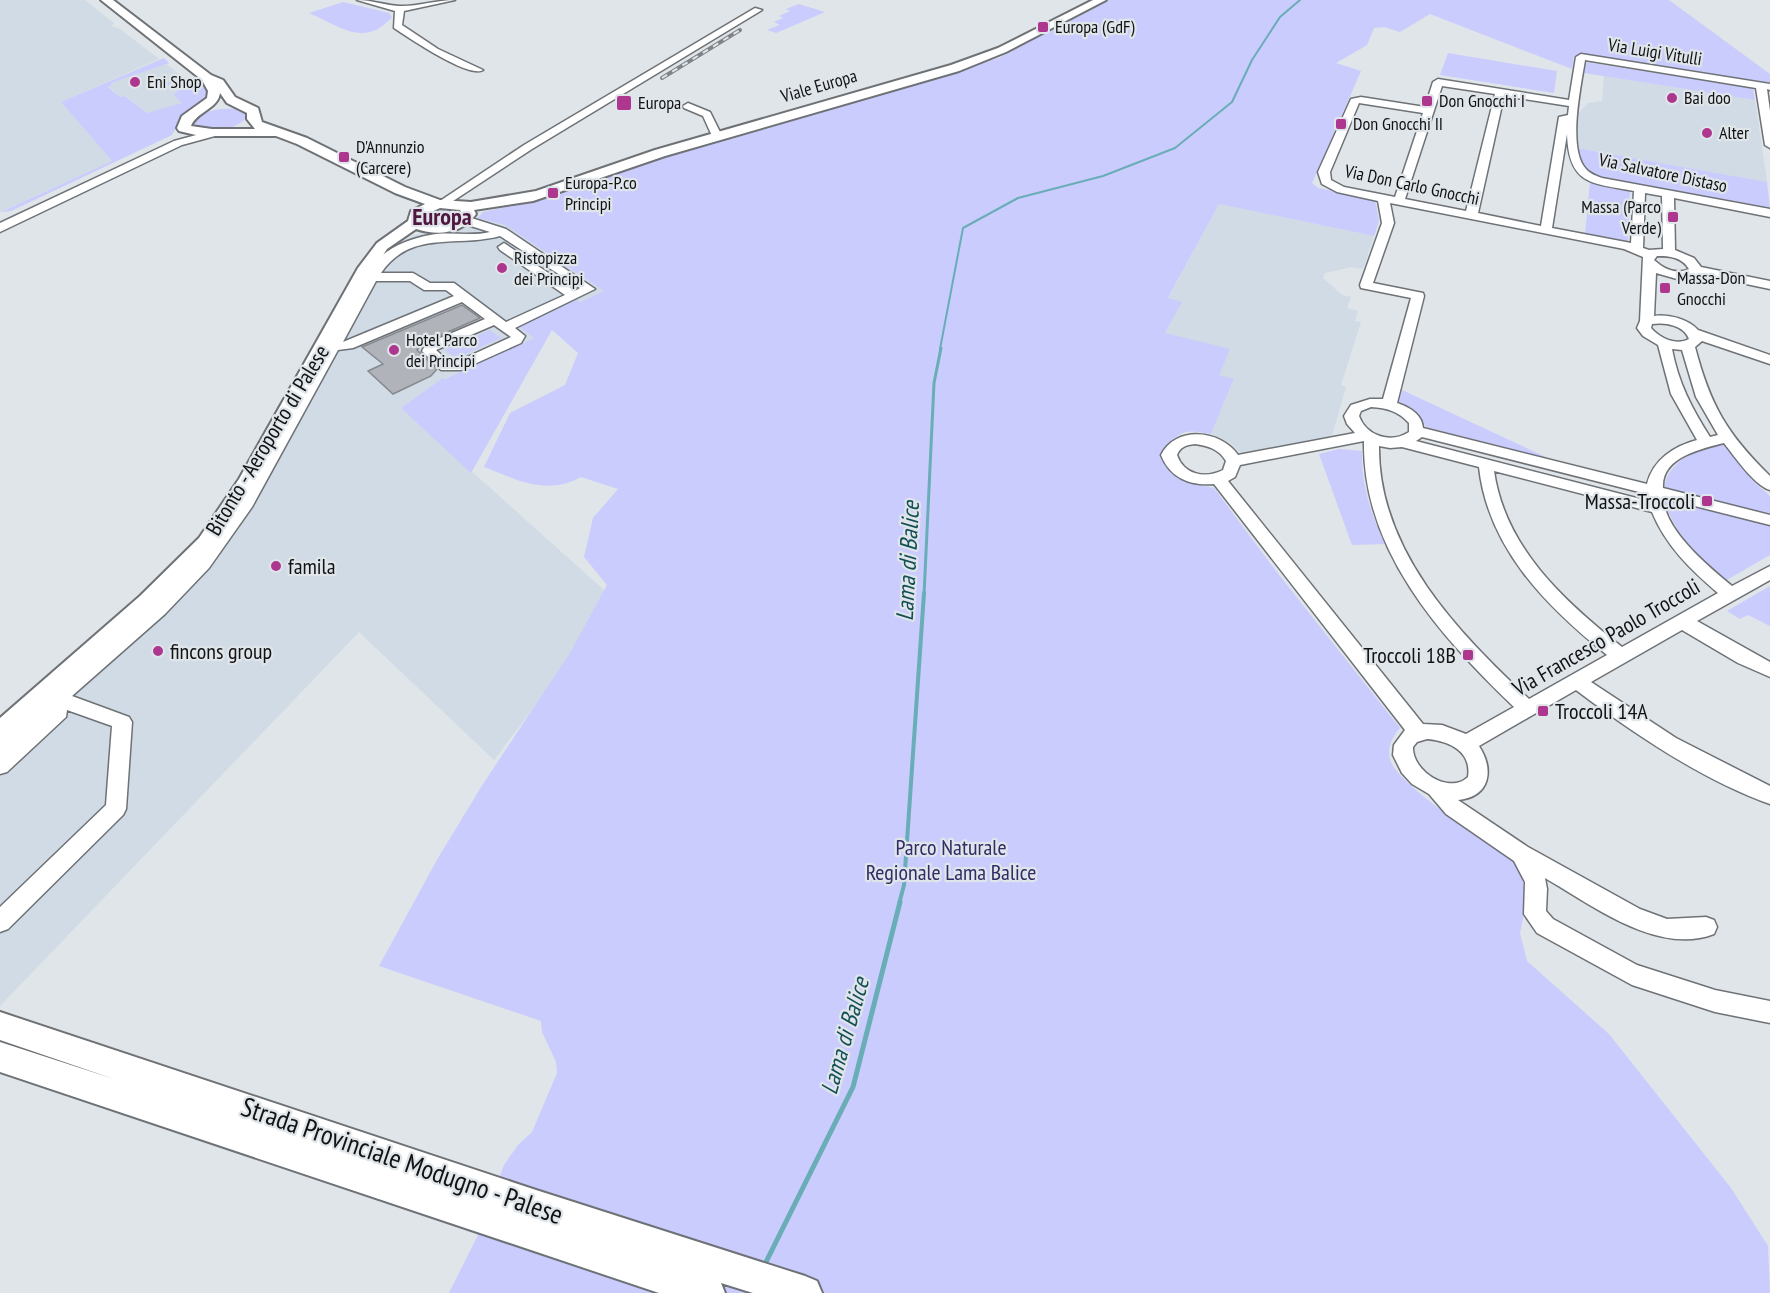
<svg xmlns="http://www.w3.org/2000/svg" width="1770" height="1293" font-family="'PT Sans Narrow',sans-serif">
<rect width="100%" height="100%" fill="#dfe5e9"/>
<path fill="#d0dbe5" d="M0 0H85L114 23 111 26 120 29 159 59 61 102 112 161 0 212Z
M166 64 185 78 166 84 178 92 175 95 182 102 181 104 147 113 126 96 120 97 108 86 112 84 110 83Z
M1604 76 1755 100 1767 182 1577 148 1579 113 1588 103 1602 101Z
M1219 204 1374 236 1363 269 1351 267 1325 273 1323 278 1342 295 1351 297 1347 308 1358 311 1355 321 1361 322 1341 385 1346 387 1331 439 1242 455 1231 443 1211 434 1234 380 1218 375 1165 333 1181 302 1168 299Z
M475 218 505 225 604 291 580 302 575 299 518 325 534 338 444 379 401 408 615 600 494 760 359 632 0 1006V742L183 578 385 251 414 235 466 224Z"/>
<path fill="#caccfd" d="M1109 0H1669L1770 74V83L1581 54 1574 56 1572 69 1430 14 1400 32 1384 27 1374 28 1367 45 1336 63 1361 71 1312 183 1318 188 1375 199 1379 221 1374 236 1219 204 1168 298 1182 302 1165 333 1230 349 1219 375 1234 379 1211 434C1185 429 1182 430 1164 448L1167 466 1190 483 1214 488 1276 571 1400 728C1392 737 1386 749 1391 762 1401 787 1487 842 1513 860L1522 877 1526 904 1520 933 1527 961 1609 1034 1731 1188 1768 1246 1770 1293H449L477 1237 504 1165 518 1145 532 1132 557 1073 556 1062 542 1032 541 1021 379 966 438 858 483 784 570 653 607 585 584 557 593 518 618 489 581 477C546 496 518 480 484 467L510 413 565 385 578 353 552 330 471 473 401 408 443 378 445 379 534 338 517 325 576 299 580 302 604 291 505 225 477 218 483 212 536 200 656 157 999 58Z
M343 2 389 13 392 17C365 48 341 27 309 13Z
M799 4 825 12 776 33 767 30 780 25 774 22 783 18 779 16 790 11 786 9Z
M1448 53 1557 71 1554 93 1440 75Z
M164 58 169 63 111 83 112 85 108 87 120 97 125 96 147 113 182 103 174 95 178 91 165 84 167 83 189 77 207 88 209 98 180 120 172 135 11 211 1 212 112 161 61 102Z
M1585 62 1753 88 1755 100 1584 73Z
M236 109 246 112 247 117C233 133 212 130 193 126L192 124C200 110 221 108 236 109Z
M1577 148 1767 182 1770 210 1599 178 1582 169Z
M1590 181 1630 190 1628 241 1620 242 1585 235Z
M441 208 453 209 457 212V216C449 224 435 226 426 220L427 214Z
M490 330 501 338 456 358 445 350Z
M1402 390 1550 459 1427 428 1418 415 1399 402Z
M1723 443 1752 480 1770 496V514L1664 488C1669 459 1698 449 1723 443Z
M1339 449 1362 451C1361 484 1371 515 1385 544L1352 545 1319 454Z
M1663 498 1770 526V555L1725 581C1695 555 1677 537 1663 498Z
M1770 586V626L1748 615 1740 619 1727 611Z"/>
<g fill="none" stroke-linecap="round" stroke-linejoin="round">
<path stroke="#69adb7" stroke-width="2" d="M940 349 963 228 1018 198 1103 176 1175 148 1232 102 1252 60 1280 17 1300 0"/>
<path stroke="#69adb7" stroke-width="3" d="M924 595 934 383 941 348"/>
<path stroke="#69adb7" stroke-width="4" d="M899 904 904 885 924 593"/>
<path stroke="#69adb7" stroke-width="5" d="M764 1266 853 1087 900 902"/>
</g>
<path fill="#b0b3b9" stroke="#86898e" stroke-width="1.5" d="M462 305 480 318 425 342 417 350 437 369 431 376 393 394 368 371 383 364 362 347Z"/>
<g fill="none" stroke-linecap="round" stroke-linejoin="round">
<g stroke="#6e7276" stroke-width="3">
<path id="minor" d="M357 0C372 0 384 5 399 6 414 7 437 0 455 0L404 11 402 25 438 49 483 70C469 79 408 37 394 28L395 11Z
M755 8 762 10 532 149 447 205 443 206 437 203 524 145Z
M1581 54 1770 84V90L1767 89 1770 111V148L1765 145 1756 88 1585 60C1581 86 1567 149 1586 169 1590 174 1597 176 1602 178L1770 209V217L1674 198 1675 250 1694 258 1701 267 1770 281V289L1698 274 1677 279 1656 273 1654 316C1669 314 1688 319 1698 330L1770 355V364L1702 341 1695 347C1710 405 1727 434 1770 476V490C1755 486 1734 456 1724 443 1701 449 1661 457 1663 488L1770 515V525L1663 498C1665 531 1708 566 1732 586L1770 566V580L1697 621 1770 662V677L1738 663 1682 630 1591 682 1676 738 1770 786V804C1702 780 1633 733 1576 690L1479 746C1494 769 1491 797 1458 800L1528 847 1640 909 1667 919 1706 917 1714 920 1717 927 1714 934C1658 956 1592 905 1545 878L1547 889 1546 911 1553 919 1637 965 1715 990 1770 1001V1023L1715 1012 1632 985 1537 933 1524 914 1525 882 1514 861 1446 814 1429 794 1412 784 1402 773 1393 755 1394 745 1405 730 1214 484C1190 486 1170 478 1161 455 1176 425 1221 430 1238 455L1355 433 1347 424 1344 416 1351 405 1370 399H1383L1411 298 1361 288 1360 285 1382 223 1378 201 1337 192 1322 184 1318 172 1351 99 1361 97 1425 107 1433 82 1438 79 1569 100 1576 57ZM1442 86 1495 94 1466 211 1405 199ZM1504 96 1569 106 1568 115 1559 117 1541 226 1478 213ZM1359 103 1423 113 1395 197 1344 187 1331 180 1330 172ZM1567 134C1569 185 1591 183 1634 191L1631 243 1552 228ZM1645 193 1662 196 1663 249 1649 250 1643 248ZM1390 203 1624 249 1643 257 1640 321 1637 328 1643 336 1658 345 1671 394 1697 440C1674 446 1653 460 1647 484L1423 428C1422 414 1409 407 1397 403L1424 296 1423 293 1373 283 1394 223ZM1657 256C1669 256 1682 257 1689 269 1676 275 1664 269 1654 260ZM1652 324C1665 322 1684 325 1689 339 1675 346 1660 338 1651 328ZM1672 349 1682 350 1696 397 1718 435 1710 437C1692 409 1678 382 1672 349ZM1371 407C1387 408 1398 411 1409 423V432C1391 444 1366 436 1359 416L1361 411ZM1422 437 1647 494 1648 501 1416 441ZM1364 441C1362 550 1440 636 1514 707L1466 734 1442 725 1423 724 1228 481 1235 477 1240 465ZM1195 444C1208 446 1219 449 1226 461L1223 470C1205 479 1184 475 1177 455 1180 447 1186 445 1195 444ZM1379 446 1390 448 1402 447 1479 467C1488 548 1546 606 1607 655L1529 699C1458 632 1378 551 1379 446ZM1494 471 1652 512C1666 546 1691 570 1718 593L1622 647C1564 601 1505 548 1494 471ZM1427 739C1449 741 1472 751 1468 777 1449 795 1412 771 1413 747L1417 742Z
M688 103 710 112 722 136 721 138H713L703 116 684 108 683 106Z
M211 131 216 134 215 136 182 145 0 232V223L174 141Z
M465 216 506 229 595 289 515 328 525 336 521 343 461 370H441L422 351 426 344 485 319 462 302 353 348 338 350 252 507 209 568 165 614 72 696 129 717 132 722 126 809 123 815 8 929 0 932V907L106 805 112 726 67 710 66 717 7 772 0 774V736L42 700 39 695 41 690 48 688 54 690C100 650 162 605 198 558 248 495 284 422 323 352L316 348 318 345 328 343C342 320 362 274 380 257 394 245 413 238 430 235 450 231 470 237 490 232L461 223 459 220ZM500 236 580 288 575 291 504 243 498 247 500 250 565 295 506 322 454 283H430L413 273H381C411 229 457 248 500 236ZM376 281H410L424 290H446L454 296 343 342ZM494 325 511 337 454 363H450L436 350Z"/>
</g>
<g stroke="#6e7276" stroke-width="4">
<path id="major" d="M101 0H113L211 75 223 80 235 97 258 108 262 122 307 138 405 187 440 200 471 202 536 191 655 150 951 65 998 48 1093 0H1106L1006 52 959 71 665 156 533 201 474 210 476 214C462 234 438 236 416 229L387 249 374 269 258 481 213 548 156 608 9 739 0 742V718L140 596 199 538 239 479 358 268 377 243 408 221 411 211 425 204 395 193 297 144 276 136H200L179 131 177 128 182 116 207 98 208 91 202 80ZM220 93 227 103 247 113V119L255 129H212L191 126C196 112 218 109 220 93ZM440 208 460 210 462 214C451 224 436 228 423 221V216Z
M0 1012 536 1190 805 1276 817 1281 822 1293H753L721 1283 725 1293H659L0 1072V1042L114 1079 0 1040Z"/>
</g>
<use href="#minor" fill="#fff" fill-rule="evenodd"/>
<use href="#major" fill="#fff" fill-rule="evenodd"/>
<g stroke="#818487" stroke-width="4">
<path id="rail" d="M662 78 740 30"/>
</g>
<use href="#rail" stroke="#dfe5e9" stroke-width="2" stroke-dasharray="6" stroke-linecap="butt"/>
</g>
<g fill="#ad378f" stroke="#dfe5e9" stroke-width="2">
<rect x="1037" y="21" width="12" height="12" rx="3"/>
<circle cx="135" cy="82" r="6"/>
<circle cx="1672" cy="98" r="6"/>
<rect x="1421" y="95" width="12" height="12" rx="3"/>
<rect x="616" y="95" width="16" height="16" rx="3"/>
<rect x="1335" y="118" width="12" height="12" rx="3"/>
<circle cx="1707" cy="133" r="6"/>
<rect x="338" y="151" width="12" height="12" rx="3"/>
<rect x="547" y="187" width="12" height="12" rx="3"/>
<rect x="1667" y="211" width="12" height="12" rx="3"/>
<circle cx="502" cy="268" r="6"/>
<rect x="1659" y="282" width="12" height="12" rx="3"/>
<circle cx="394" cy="350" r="6"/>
<rect x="1701" y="495" width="12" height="12" rx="3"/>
<circle cx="276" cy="566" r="6"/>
<circle cx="158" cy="651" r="6"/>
<rect x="1462" y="649" width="12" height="12" rx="3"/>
<rect x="1537" y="705" width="12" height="12" rx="3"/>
</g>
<g text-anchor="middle" stroke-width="4.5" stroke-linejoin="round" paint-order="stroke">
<g font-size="18" fill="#111214" stroke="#dfe5e9" text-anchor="start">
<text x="1055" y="33">Europa (GdF)</text>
<text x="147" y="88">Eni Shop</text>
<text x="1684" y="104">Bai doo</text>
<text x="1439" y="107">Don Gnocchi I</text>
<text x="638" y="109">Europa</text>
<text x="1353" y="130">Don Gnocchi II</text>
<text x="1719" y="139">Alter</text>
<text x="356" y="153">D'Annunzio<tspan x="356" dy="21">(Carcere)</tspan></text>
<text x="565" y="189">Europa-P.co<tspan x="565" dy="21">Principi</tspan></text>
<text x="1661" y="213" text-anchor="end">Massa (Parco<tspan x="1661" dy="21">Verde)</tspan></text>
<text x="514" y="264">Ristopizza<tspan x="514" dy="21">dei Principi</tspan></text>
<text x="1677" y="284">Massa-Don<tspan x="1677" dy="21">Gnocchi</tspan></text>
<text x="406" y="346">Hotel Parco<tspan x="406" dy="21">dei Principi</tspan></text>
</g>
<g font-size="18" fill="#111214" stroke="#dfe5e9">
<text transform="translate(1655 52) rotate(9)" y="6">Via Luigi Vitulli</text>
<text transform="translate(819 86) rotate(-16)" y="6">Viale Europa</text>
<text transform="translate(1663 173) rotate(12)" y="6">Via Salvatore Distaso</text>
<text transform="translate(1412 185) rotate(12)" y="6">Via Don Carlo Gnocchi</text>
</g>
<g font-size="22" fill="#111214" stroke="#dfe5e9">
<text transform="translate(267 440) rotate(-59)" y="8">Bitonto - Aeroporto di Palese</text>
<text transform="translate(1606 637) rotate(-30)" y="8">Via Francesco Paolo Troccoli</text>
</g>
<g font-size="22" fill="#111214" stroke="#dfe5e9" text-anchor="start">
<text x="1695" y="509" text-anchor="end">Massa-Troccoli</text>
<text x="288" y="574">famila</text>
<text x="170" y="659">fincons group</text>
<text x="1456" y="663" text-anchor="end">Troccoli 18B</text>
<text x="1555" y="719">Troccoli 14A</text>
</g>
<g font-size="22" fill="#312b67" stroke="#dfe5e9">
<text x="951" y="855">Parco Naturale<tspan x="951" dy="25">Regionale Lama Balice</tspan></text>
</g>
<g font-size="24" font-weight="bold" fill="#501741" stroke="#dfe5e9">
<text x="442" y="225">Europa</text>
</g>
<g font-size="24" font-style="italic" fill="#134f57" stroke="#dfe5e9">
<text transform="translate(908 561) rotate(-87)" y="8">Lama di Balice</text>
<text transform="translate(845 1036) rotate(-74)" y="8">Lama di Balice</text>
</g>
<g font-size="27" fill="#111214" stroke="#dfe5e9">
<text transform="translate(402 1161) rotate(19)" y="9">Strada Provinciale Modugno - Palese</text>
</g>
</g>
</svg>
